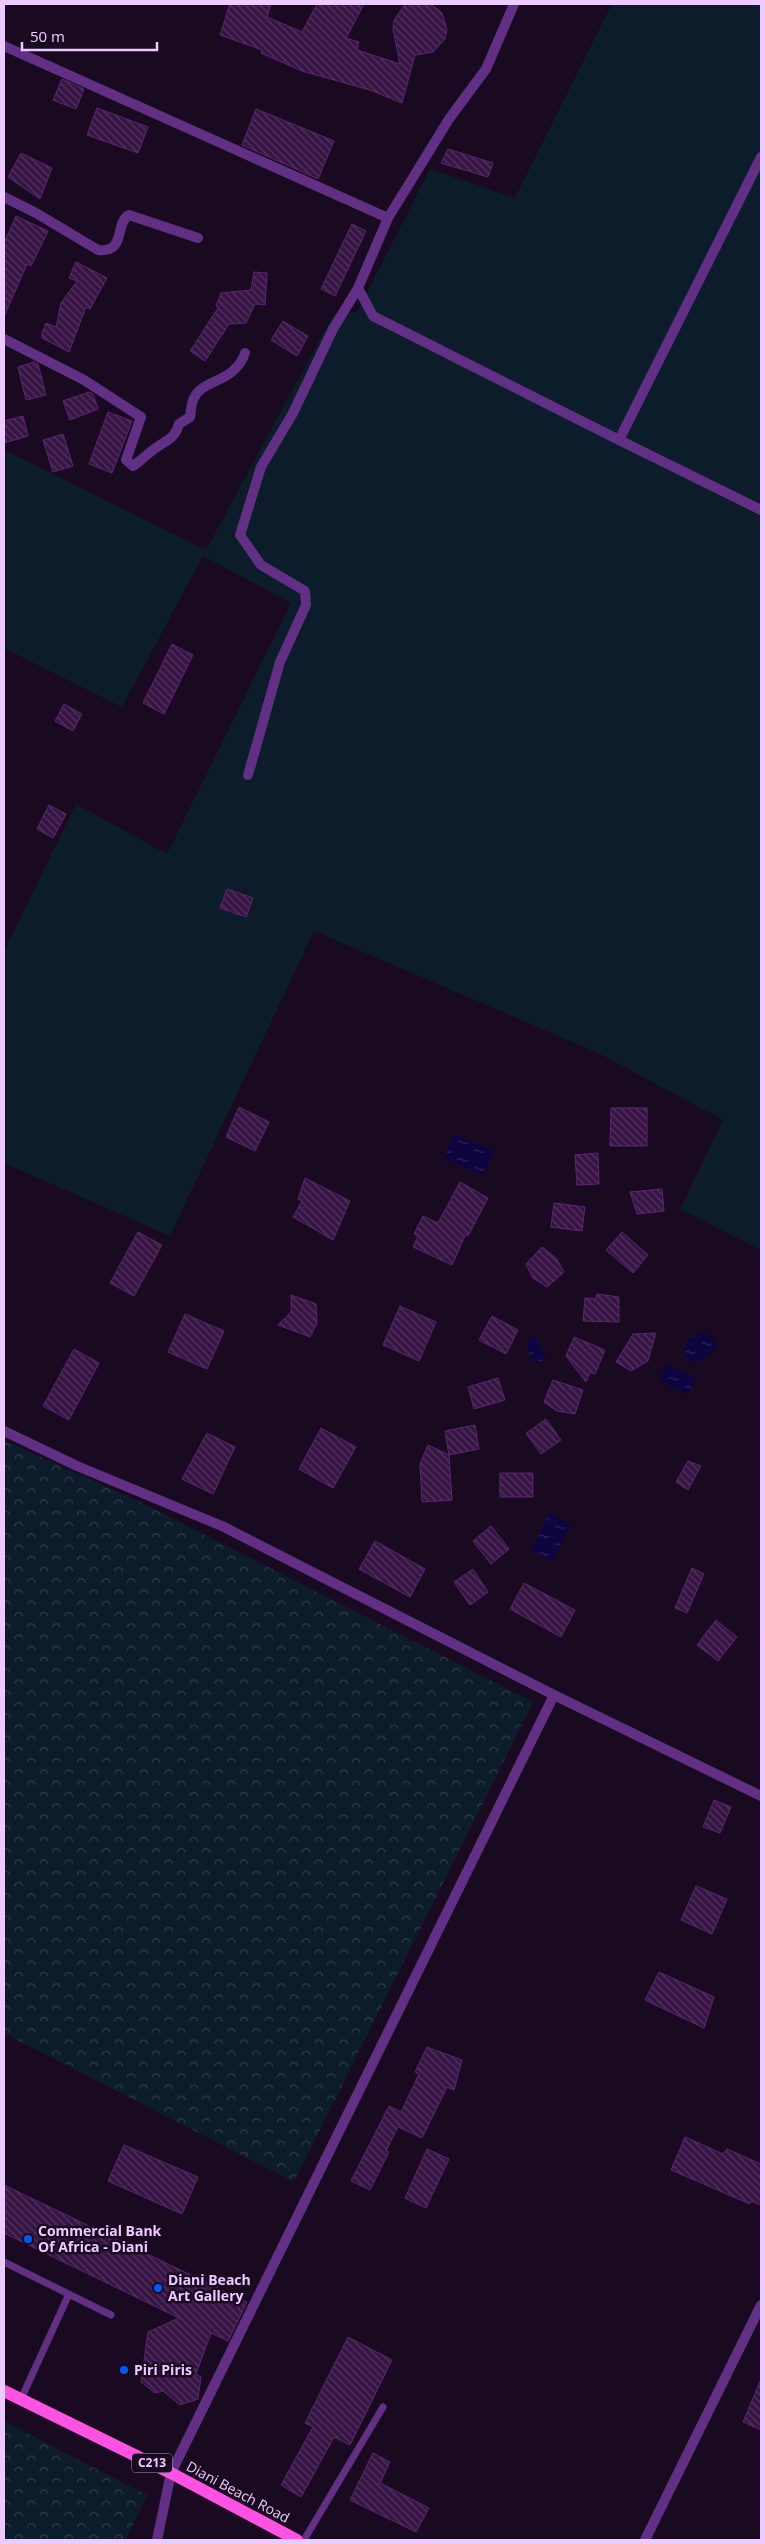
<svg xmlns="http://www.w3.org/2000/svg" width="765" height="2544" font-family="'Open Sans',sans-serif">
<defs>
<pattern id="forest-crowns" width="20" height="18" patternUnits="userSpaceOnUse" patternTransform="scale(1.25)"><rect width="20" height="18" fill="#0d1c2b"/><path d="M2 6a3 3 0 1 1 6 0M12 15a3 3 0 1 1 6 0" fill="none" stroke="#313c4b"/></pattern>
<pattern id="water-ripples" width="26" height="14" patternUnits="userSpaceOnUse" patternTransform="scale(1.25)"><rect width="26" height="14" fill="#0e0440"/><path d="M2 4q2-2 4 0t4 0M15 11q2-2 4 0t4 0" fill="none" stroke="#31275d"/></pattern>
<pattern id="building-back-hatch" width="6" height="6" patternUnits="userSpaceOnUse" patternTransform="scale(1.25)"><rect width="6" height="6" fill="#371444"/><path d="M-1 5l2 2M0 0l6 6M5-1l2 2" fill="none" stroke="#543560"/></pattern>
</defs>
<rect width="100%" height="100%" fill="#1a0a21"/>
<path fill="#0d1c2b" d="M612 4H761V1250L680 1209 723 1120 600 1054 314 931 170 1236 4 1163V951L76 804 167 854 291 603 203 556 122 707 4 648V450L206 550 333 315 357 312 430 169 515 198Z"/>
<path fill="url(#forest-crowns)" d="M4 1440 142 1503 533 1702 294 2182 4 2033Z
M4 2421 147 2495 126 2540H4Z"/>
<path fill="url(#water-ripples)" d="M454 1134 494 1151 483 1175 444 1158Z
M701 1332 713 1337 716 1348 700 1362 689 1361 684 1354C685 1342 690 1336 701 1332Z
M534 1335 536 1340 540 1339 539 1350H543L546 1356 544 1360 535 1363C528 1354 527 1350 528 1339Z
M664 1364 696 1378 689 1395 660 1381Z
M550 1513 571 1524 552 1561 531 1551Z"/>
<path fill="url(#building-back-hatch)" stroke="#5d2472" d="M230 4H271L267 17 302 32 317 4H364L346 38 359 42 357 50 400 64 393 29 394 20 404 6 408 4H431L442 13 447 30 445 39 433 52 415 55 402 103 370 90 302 71 261 53 262 50 220 35Z
M62 79 84 89 76 109 53 100Z
M97 108 148 127 138 153 87 135Z
M256 109 334 141 318 179 242 145Z
M448 149 493 163 488 177 441 163Z
M21 153 52 168 40 199 8 177Z
M16 216 48 231 31 266 27 264 4 317V243Z
M352 224 366 231 335 296 321 289Z
M76 262 107 278 90 309 86 307 69 352 42 338V333L46 323 56 327 61 303 77 281 69 278Z
M254 272 267 273 265 305 255 304 246 323 229 324 205 361 190 351 218 308 216 306 221 293 251 290Z
M283 321 308 336 297 356 271 340Z
M34 362 38 364 46 395 26 400 18 367Z
M89 392 93 394 98 409 70 420 63 401Z
M108 412 132 421 112 473 89 464Z
M23 416 28 436 4 443V421Z
M63 434 73 466 53 472 43 440Z
M172 644 193 655 164 714 143 703Z
M64 704 82 714 73 731 55 721Z
M49 805 66 814 53 838 37 829Z
M227 889 253 898 246 917 220 908Z
M239 1107 269 1122 255 1151 226 1137Z
M611 1108H647V1146H610Z
M598 1153 599 1184 577 1185 575 1155Z
M305 1178 350 1201 333 1240 293 1217 302 1201 298 1199Z
M460 1182 488 1198 468 1236 466 1234 452 1265 413 1247 418 1236 414 1234 423 1216 438 1223Z
M662 1189 664 1211 637 1214 630 1192Z
M554 1203 585 1207 582 1231 551 1227Z
M138 1232 162 1245 134 1296 110 1283Z
M622 1232 648 1255 633 1273 606 1250Z
M542 1247 556 1258 564 1272 547 1287 533 1278 526 1264Z
M597 1294 619 1297V1322L583 1321 585 1298 596 1299Z
M291 1295 316 1304 317 1323 310 1337 278 1325 291 1312Z
M400 1306 436 1322 419 1361 383 1345Z
M185 1314 224 1331 207 1369 168 1352Z
M492 1316 518 1330 506 1354 479 1340Z
M656 1333 648 1361 631 1371 616 1362 633 1334Z
M574 1337 605 1350 595 1374 590 1372 586 1382 566 1356Z
M74 1349 99 1363 69 1420 43 1406Z
M498 1378 505 1400 474 1409 468 1387Z
M553 1380 583 1390 575 1414 557 1411 544 1402Z
M546 1419 561 1440 541 1454 526 1433Z
M475 1425 479 1449 449 1455 445 1431Z
M321 1428 356 1447 333 1488 299 1469Z
M207 1433 235 1447 213 1494 182 1479Z
M428 1445 449 1455 452 1500 422 1502 420 1464Z
M688 1461 701 1466 688 1490 676 1482Z
M500 1473H533V1497H500Z
M491 1526 509 1549 491 1564 473 1541Z
M375 1541 425 1569 410 1597 359 1569Z
M692 1568 704 1574 687 1613 675 1608Z
M473 1569 488 1592 470 1605 454 1582Z
M524 1583 575 1610 561 1637 510 1609Z
M716 1620 737 1637 718 1661 697 1645Z
M714 1800 731 1807 720 1833 703 1827Z
M696 1886 727 1899 712 1934 681 1920Z
M659 1972 714 1997 704 2028 645 2000Z
M427 2047 462 2060 454 2090 447 2087 422 2138 398 2127 386 2151 389 2152 370 2190 351 2181 389 2106 401 2112 419 2074 415 2072Z
M685 2137 723 2154 727 2149 761 2164V2205L751 2201 750 2204 671 2170Z
M124 2145 198 2177 182 2214 108 2181Z
M427 2149 449 2159 426 2208 405 2198Z
M4 2185 247 2302 228 2341 211 2333 196 2374 201 2377 198 2399 180 2405 163 2391 155 2393 141 2382 148 2332 179 2318 4 2233Z
M348 2337 392 2360 350 2445 334 2437 301 2497 281 2485 313 2427 305 2423Z
M761 2379V2430L743 2422Z
M373 2453 390 2462 380 2483 429 2508 416 2532 350 2500Z"/>
<g fill="none" stroke-linecap="round" stroke-linejoin="round">
<path stroke="#613085" stroke-width="7" d="M4 2262 111 2315
M21 2399 69 2294
M304 2540 383 2407"/>
<path stroke="#613085" stroke-width="10" d="M4 46 388 218
M761 157 619 440 761 510
M4 197 36 213 98 250C127 253 114 223 129 215L198 238
M358 288 373 316 619 440
M4 339 84 380 141 417 126 460 133 466C141 461 146 455 153 450 164 441 175 440 179 424L190 417C191 411 191 403 194 398 202 379 235 383 245 353
M248 775 280 662 306 605 305 591 261 565 240 535 261 467 293 413 333 329 358 288 388 218 449 119 486 69 514 4
M4 1431 77 1466 222 1526 554 1695 761 1796
M157 2540 171 2473 554 1695
M645 2540 761 2305"/>
<path stroke="#ff51e3" stroke-width="12" d="M4 2391 171 2473 297 2540"/>
</g>
<g fill="#0059f5" stroke="#1a0a21" stroke-width="2">
<circle cx="28" cy="2239" r="5"/>
<circle cx="158" cy="2288" r="5"/>
<circle cx="124" cy="2370" r="5"/>
</g>
<g text-anchor="middle" stroke-width="5" stroke-linejoin="round" paint-order="stroke">
<rect fill="#1a0a21" stroke="#ae90bc" stroke-width="1" x="132" y="2453.5" width="40" height="19" rx="4"/>
<g font-size="12" font-weight="bold" fill="#edcaff">
<text x="152" y="2467">C213</text>
</g>
<g font-size="14" font-weight="bold" fill="#edcaff" stroke="#1a0a21" text-anchor="start">
<text x="38" y="2236">Commercial Bank<tspan x="38" dy="16">Of Africa - Diani</tspan></text>
<text x="168" y="2285">Diani Beach<tspan x="168" dy="16">Art Gallery</tspan></text>
<text x="134" y="2375">Piri Piris</text>
</g>
<g font-size="14" fill="#edcaff" stroke="#1a0a21">
<text transform="translate(238 2492) rotate(28)" y="5">Diani Beach Road</text>
</g>
</g>
<rect width="765" height="2544" fill="none" stroke="#edcaff" stroke-width="10"/>
<path d="M22 42v8h135v-8" fill="none" stroke="#edcaff" stroke-width="2.5"/>
<text x="30" y="42" font-size="15" fill="#edcaff" stroke="#1a0a21" stroke-width="4" paint-order="stroke">50 m</text>
</svg>
